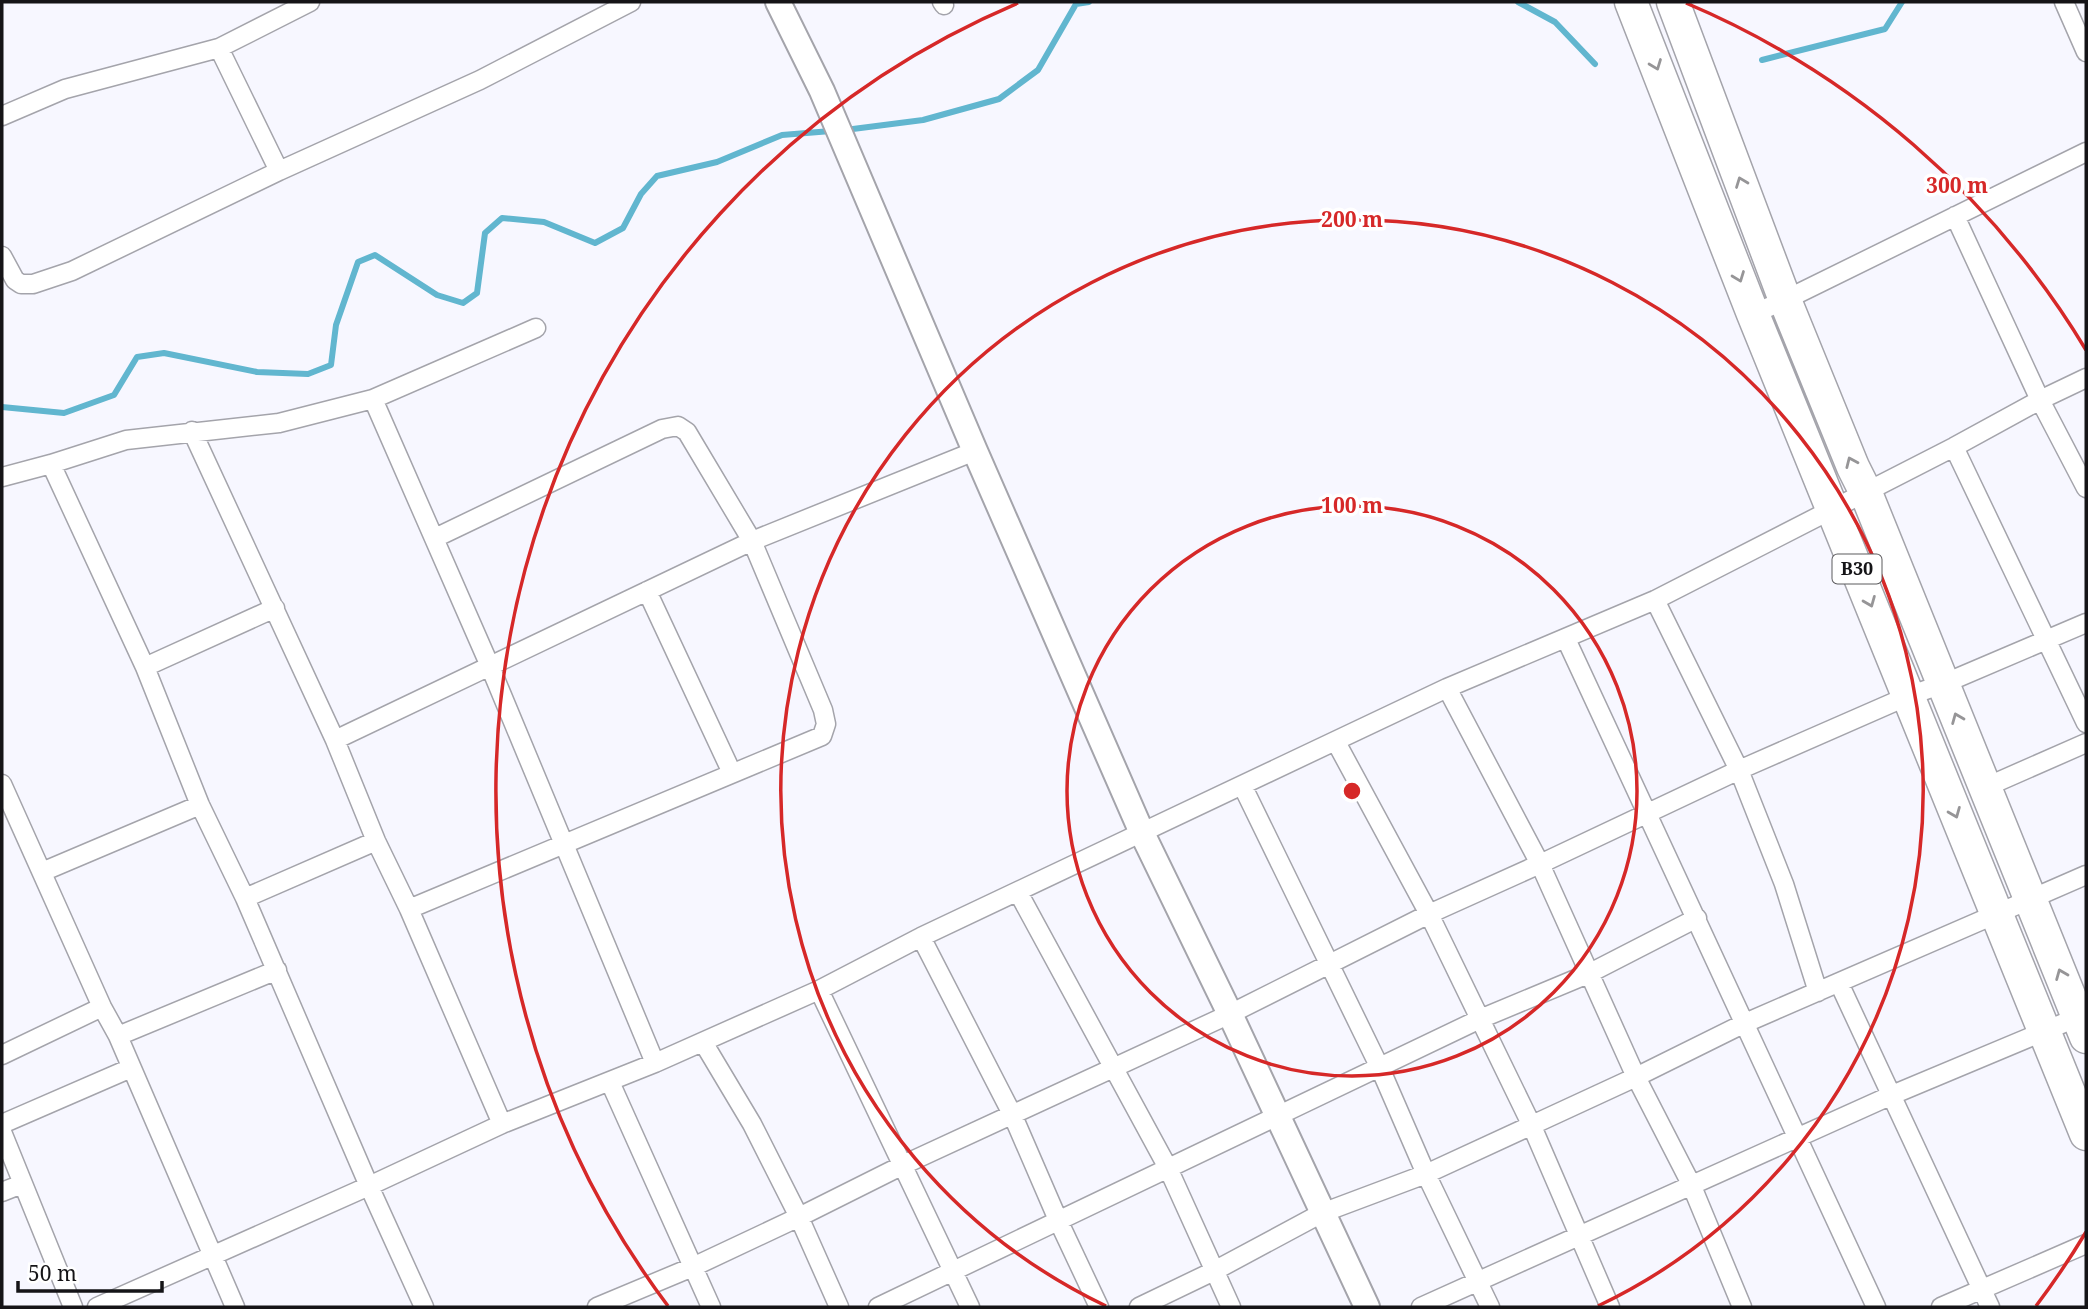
<svg xmlns="http://www.w3.org/2000/svg" width="2088" height="1309" font-family="'Noto Serif',serif">
<rect width="100%" height="100%" fill="#f7f7ff"/>
<g fill="none" stroke-linecap="round" stroke-linejoin="round">
<path stroke="#61b6cf" stroke-width="6" d="M1518 2 1555 22 1595 64
M1762 60 1885 29 1902 2
M845 130 923 120 999 99 1038 70 1076 4 1089 2
M2 407 64 413 114 395 137 357 164 353 257 372 308 374 331 365 336 325 358 262 375 255 437 295 463 303 477 293 485 233 502 218 544 222 595 243 623 228 641 194 657 176 717 162 782 135 831 131"/>
<g stroke="#a4a4ab" stroke-width="21">
<path id="street" d="M942 2 944 5
M2064 2 2086 52
M219 48 279 171
M2 116 65 89 219 48 310 2
M1955 216 2040 400 2086 488
M2 256 15 280 21 284H33L72 271 279 171 480 80 631 2
M1753 314 1785 300 2086 152
M373 399 489 664 655 1063
M192 431 335 740 376 841 409 909 502 1124
M1954 447 2086 723
M51 464 145 667 200 805 245 898 369 1186 424 1307
M2 477 51 464 126 440 279 423 373 399 536 328
M647 591 732 773
M1655 600 1739 770 1784 884 1818 992
M1566 639 1876 1307
M145 667 275 608
M1447 688 1540 864 1636 1077 1691 1184 1742 1307
M335 740 752 541 975 451
M1336 742 1429 914 1531 1124 1610 1307
M2 784 102 1007 118 1036 235 1307
M1243 787 1380 1068 1426 1174 1490 1307
M1986 787 2086 743
M42 872 200 805
M1018 892 1168 1168 1231 1307
M245 898 376 841
M409 909 822 736 826 724 823 710 752 541 687 432 678 426 662 429 435 538
M921 937 1013 1116 1058 1220 1099 1307
M1839 983 1990 1307
M819 990 970 1307
M118 1036 277 970
M703 1042 752 1124 799 1217 839 1307
M2 1055 102 1007
M610 1082 711 1307
M2 1124 131 1068
M2 1132 73 1307
M2 1192 22 1184
M97 1307 369 1186 502 1124 655 1063 819 990 921 937 1447 688 1655 600 1954 447 2040 400 2086 378
M597 1307 695 1266 799 1217 903 1165 1230 1014 1429 914 1540 864 1739 770 1908 696 1943 684 2086 623
M878 1307 1480 1019 1588 974 1697 918
M1139 1307 1214 1271 1322 1213 1426 1174 1636 1077 1743 1024 2086 875
M1421 1307 1892 1095 2083 1015
M1941 1307 2086 1244"/>
</g>
<g stroke="#a4a4ab" stroke-width="28">
<path id="secondary" d="M778 2 822 91 975 451 1142 833 1230 1014 1367 1307"/>
</g>
<g stroke="#a4a4ab" stroke-width="35">
<path id="highway" d="M1631 2 1753 314 2086 1134
M1673 2 1785 300 1853 467 1866 493 2086 1037"/>
</g>
<use href="#street" stroke="#fff" stroke-width="18"/>
<use href="#secondary" stroke="#fff" stroke-width="24"/>
<use href="#highway" stroke="#fff" stroke-width="32"/>
</g>
<defs><path id="oneway-chevron" d="M-2-3.5L2.5 0L-2 3.5" fill="none" stroke-width="1.6" stroke-linecap="round" stroke-linejoin="round" transform="scale(1.75)"/></defs>
<g stroke="#969597">
<use href="#oneway-chevron" transform="translate(1656 65) rotate(69)"/>
<use href="#oneway-chevron" transform="translate(1741 182) rotate(-111)"/>
<use href="#oneway-chevron" transform="translate(1739 277) rotate(69)"/>
<use href="#oneway-chevron" transform="translate(1851 462) rotate(-114)"/>
<use href="#oneway-chevron" transform="translate(1870 602) rotate(68)"/>
<use href="#oneway-chevron" transform="translate(1957 718) rotate(-112)"/>
<use href="#oneway-chevron" transform="translate(1955 813) rotate(68)"/>
<use href="#oneway-chevron" transform="translate(2061 974) rotate(-112)"/>
</g>
<g fill="none" stroke="#d62828" stroke-width="3.5">
<circle cx="1352" cy="791" r="285"/>
<path d="M1106 1306A571 571 0 1 1 1598 1306"/>
<path d="M2086 1232A856 856 0 0 1 2036 1306M668 1306A856 856 0 0 1 1018 3M1686 3A856 856 0 0 1 2086 350"/>
</g>
<g text-anchor="middle" stroke-width="7" stroke-linejoin="round" paint-order="stroke">
<rect fill="#fff" stroke="#5b5a5d" stroke-width="2" x="1832.5" y="554.5" width="49" height="29" rx="5"/>
<g font-size="18" font-weight="bold" fill="#151417">
<text x="1857" y="575">B30</text>
</g>
</g>
<circle cx="1352" cy="791" r="10" fill="#d62828" stroke="#fff" stroke-width="3.5"/>
<g font-size="21" text-anchor="middle" font-weight="bold" fill="#d62828" stroke="#fff" stroke-width="7" stroke-linejoin="round" paint-order="stroke">
<text x="1957" y="193">300 m</text>
<text x="1352" y="227">200 m</text>
<text x="1352" y="513">100 m</text>
</g>
<rect width="2088" height="1309" fill="none" stroke="#151417" stroke-width="7"/>
<path d="M18 1281v10h144v-10" fill="none" stroke="#151417" stroke-width="3.5"/>
<text x="28" y="1281" font-size="21" fill="#151417" stroke="#ffffff" stroke-width="5" paint-order="stroke">50 m</text>
</svg>
